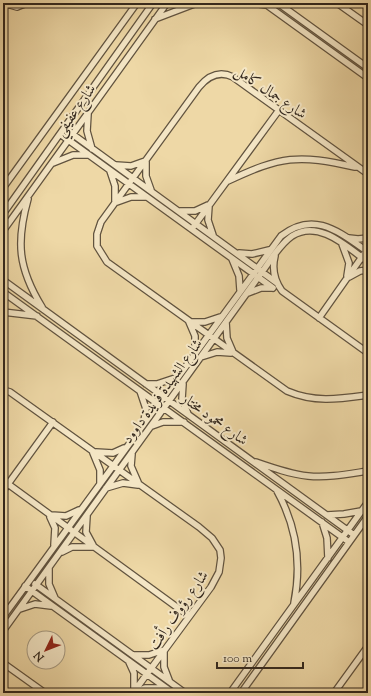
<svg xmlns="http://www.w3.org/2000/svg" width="371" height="696" font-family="'Sorts Mill Goudy',Amiri,serif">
<rect width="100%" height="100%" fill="#eed8a6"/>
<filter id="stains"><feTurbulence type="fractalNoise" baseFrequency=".005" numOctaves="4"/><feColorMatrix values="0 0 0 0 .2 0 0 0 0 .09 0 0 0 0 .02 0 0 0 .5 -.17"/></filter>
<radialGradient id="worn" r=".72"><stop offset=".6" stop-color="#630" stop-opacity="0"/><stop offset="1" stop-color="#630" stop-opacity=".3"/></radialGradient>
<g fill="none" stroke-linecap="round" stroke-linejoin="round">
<g stroke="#61533f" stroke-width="8">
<path id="minor" d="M3 3 17 7 27 3
M251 3 267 5
M264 3 368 78
M278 3 368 68
M337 3 368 25
M155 19 197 3
M88 114 87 131 92 149
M64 128 277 283
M60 134 273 288
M146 162V176L151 190
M53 163 73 155H87
M116 165 131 166 145 161
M110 171 115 186V201
M368 174 233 77C219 70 208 76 199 87L101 222 97 234V246L107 262 287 391C315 403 339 399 368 395
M228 181C281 156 298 154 355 167
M3 188 137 3
M28 199C16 242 18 268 42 307
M117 202 131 197H147
M209 206 208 220 213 235
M180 211H195L208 205
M3 214 153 3
M194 226 279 110
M3 231 167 3
M349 238 358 239 368 238
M342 244 349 263 347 276
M239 253 252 254 269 250
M275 256C272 268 274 280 282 291L368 353
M232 259 239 276 240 290
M349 277 360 271 368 270
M3 280 354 535
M3 292 349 542
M248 293 261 288H272
M3 312 37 316
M319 318 364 254
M189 322 195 336V352
M191 322H205L220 317
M226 322 227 338 233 352
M201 357 217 352 231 353
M146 384H157L175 378
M183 384 182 399 188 414
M3 390 10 392 199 527 212 538 220 550 221 558 219 572 211 587 133 693
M140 391 146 409 144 421
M152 426 163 422H184
M96 452 113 453 124 448
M93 453 100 470V483
M132 454 131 466 138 482
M256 462C273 468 290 474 308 476 328 478 348 474 368 471
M8 484 189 616
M106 488 123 483 138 485
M3 491 53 422
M277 491C297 527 302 563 294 603
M51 515 66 516 79 510
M327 515 344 514 361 511
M87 516 86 532 93 545
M50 517 55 528 54 545
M322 522 327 538 328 558
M62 552 72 547H92
M49 568V584L55 598
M35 584 185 693
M25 586 173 693
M20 609 35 604 51 606
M3 617 281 236C314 210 339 232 368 252
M3 631 262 272C271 260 279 245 292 236 319 219 347 247 368 262
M164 652V667L169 680
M134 655H149L164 650
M129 662 134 673V690
M3 663 45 693
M134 693 145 688H164
M230 693 368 502
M241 693 368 516
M334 693 368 646"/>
</g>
<use href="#minor" stroke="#f4e6c5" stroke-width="5.5"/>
</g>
<g text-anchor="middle" stroke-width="4" stroke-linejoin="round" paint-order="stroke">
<g font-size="15" fill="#32271d" stroke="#f4e6c5">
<text transform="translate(271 92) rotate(34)" y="5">شارع جمال كامل</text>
<text transform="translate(75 110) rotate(-55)" y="5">شارع عفيفي</text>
<text transform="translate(162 391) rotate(-54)" y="5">شارع الشهيدة فريدة داوود</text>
<text transform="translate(215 419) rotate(36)" y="5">شارع محمود مختار</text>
<text transform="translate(178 610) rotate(-55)" y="5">شارع رؤوف رأفت</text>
</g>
</g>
<rect width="371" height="696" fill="none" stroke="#eed8a6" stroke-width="16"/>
<rect x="4" y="4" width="363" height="688" fill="none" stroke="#32271d" stroke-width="2"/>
<rect x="8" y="8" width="355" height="680" fill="none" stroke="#32271d"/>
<g transform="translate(46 650) rotate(227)"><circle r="19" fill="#f4e6c5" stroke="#a69a82"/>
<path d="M0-3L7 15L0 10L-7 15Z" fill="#8f2418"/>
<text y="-6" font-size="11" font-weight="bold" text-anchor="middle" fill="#32271d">N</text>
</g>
<path d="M217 662v6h86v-6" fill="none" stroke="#32271d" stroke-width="2"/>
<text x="223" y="662" font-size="12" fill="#32271d" stroke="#f4e6c5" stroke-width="3" paint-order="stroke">100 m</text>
<rect width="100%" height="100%" filter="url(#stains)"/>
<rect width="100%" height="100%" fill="url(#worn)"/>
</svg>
